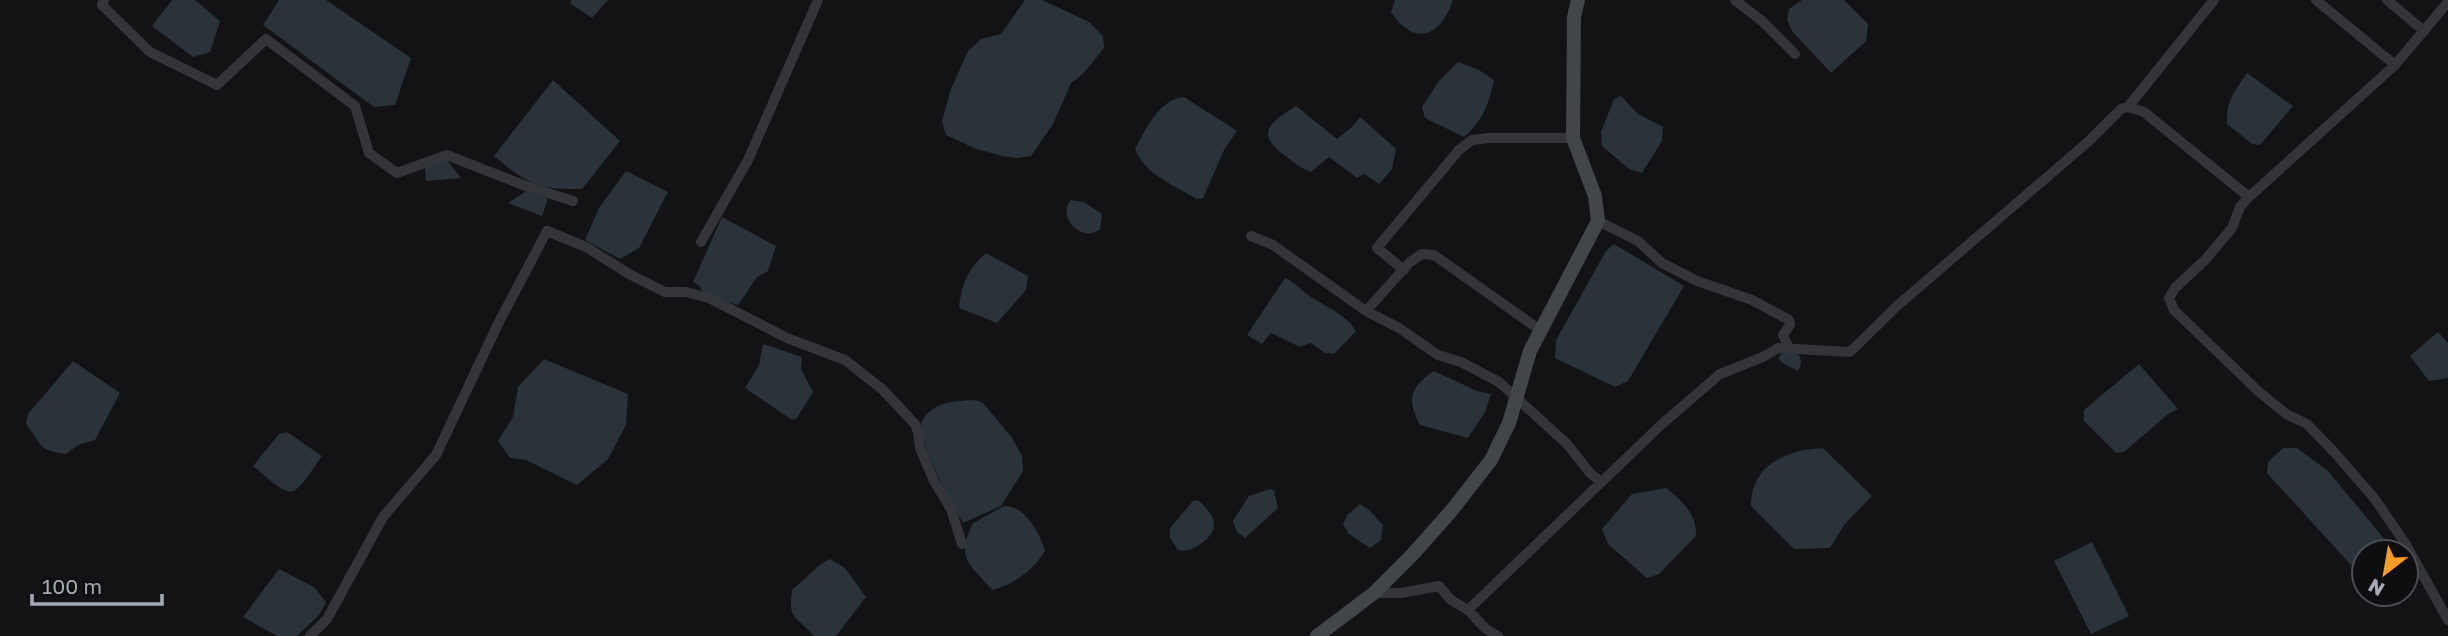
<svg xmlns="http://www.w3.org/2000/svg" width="2448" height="636" font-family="'Golos Text',sans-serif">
<rect width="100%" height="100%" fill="#131315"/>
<path fill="#293339" d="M172 0H195L220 21 210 52 193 57 152 26Z
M279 0H326L411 58 395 105 374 107 263 25Z
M572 0H608L592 18 570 3Z
M1025 0H1042L1089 22 1103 36 1104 48 1083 74 1071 83 1053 124 1031 156 1017 158 1002 156 974 148 946 135 942 121 951 89 968 51 981 39 1001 34Z
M1395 0H1453C1441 36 1415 48 1391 12Z
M1802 0H1844L1868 24 1866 41 1831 73 1792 31 1787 20 1789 9Z
M1458 62 1479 70 1494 80C1489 104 1483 121 1464 137L1425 118 1422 107 1439 81Z
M2247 73 2293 106 2260 145 2252 144 2227 124C2226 101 2234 92 2247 73Z
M553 80 620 141 582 189C537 190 528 184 494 156Z
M1621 96 1638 114 1663 127 1662 141 1642 173 1629 169 1602 146 1601 132 1614 99Z
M1184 97 1237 131 1224 150 1203 198 1197 199C1175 186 1144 174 1135 149 1146 129 1159 99 1184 97Z
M1296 106 1337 139 1352 127 1360 117 1396 149 1392 169 1379 184 1364 174 1357 178 1329 157 1311 172C1300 168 1292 161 1283 154 1253 132 1274 120 1296 106Z
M446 159 461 178 426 181 425 167Z
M626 171 668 192 639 248 620 259 585 240 599 208Z
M528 190 548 199 542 216 508 203Z
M1071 200 1084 202 1102 214 1100 229C1083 244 1056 217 1071 200Z
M722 217 776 246 768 271 757 277 738 305C725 302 716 295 702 292L700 286 693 282Z
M1614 244 1684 286 1628 381 1615 387 1555 358 1556 340 1606 251Z
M986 253 1028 276 1026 290 997 323 959 308C962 283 967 270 986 253Z
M1285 278C1294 282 1299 288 1307 294 1323 306 1345 313 1356 331L1334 354 1325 353 1311 343 1300 347 1271 333 1262 344 1247 335Z
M2438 332 2448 343V378L2429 381 2410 356Z
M763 344C777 348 788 353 802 357L801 369 813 392 797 418 792 420 745 388 759 365Z
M1783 352H1797C1802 359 1802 364 1798 371L1782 363 1778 358Z
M544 359 628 394 626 425 608 459 577 485 526 460 510 458 498 441 513 417 518 387Z
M73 361 120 393 95 440 78 445 66 454C36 450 43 445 26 424L28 414Z
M2139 364 2178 409 2168 414 2124 452 2116 453 2084 421V410Z
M1434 371 1477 391 1491 394 1485 412 1468 438 1420 425C1407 400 1409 387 1434 371Z
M976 400 983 403 1012 438 1022 456 1023 471 1001 506 963 523C954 507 914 437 922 421 933 401 956 401 976 400Z
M287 432 322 456C290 501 296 502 253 466L279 434Z
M1823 448 1872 496 1844 525 1830 548 1794 549 1751 506C1751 464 1787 450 1823 448Z
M2283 448H2297L2328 471 2386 541 2382 552H2364V566L2361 569 2351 565 2267 473 2268 462Z
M1666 488C1682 501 1697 514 1696 536L1659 574 1647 578 1608 544 1602 529 1632 494Z
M1270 489 1274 490 1278 508 1245 538 1237 532 1233 521 1249 496Z
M1198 500C1216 516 1222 530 1199 545 1192 549 1186 552 1178 550L1170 538V528L1193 501Z
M1360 504 1368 509 1383 525 1381 540 1370 548 1349 534 1343 524 1347 515Z
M1004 506C1025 505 1040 533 1045 551 1033 570 1014 585 992 590 970 563 955 560 973 523Z
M2092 542 2129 616 2091 634 2054 561Z
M830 559 845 568 866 597 836 636H814C795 614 788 621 792 590L821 564Z
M279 569 314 587 326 602 320 614 297 636H277L243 617Z"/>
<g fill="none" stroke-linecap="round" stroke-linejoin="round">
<path stroke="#34353a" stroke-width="10" d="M104 0 102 5 150 52 217 85 266 39 355 106 369 153 397 173 447 155 523 185 573 201
M1735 0 1762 21 1795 54
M2316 0 2395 65
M2387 0 2424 31
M2128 107 2214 0
M2249 197 2240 207 2232 228 2205 260 2175 288 2169 298 2174 310 2258 391 2286 414 2307 424 2334 452 2374 498 2405 543 2448 620
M1598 221 1638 241 1662 263 1697 281 1752 300 1789 320 1790 325 1783 335 1789 348
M1251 236 1273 245 1366 311 1399 328 1438 355 1461 362 1499 382 1567 444 1590 473 1601 482
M701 242 748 160 818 0
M1404 270 1377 248 1459 150 1472 140 1489 138H1573
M1366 311 1410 262 1422 254 1434 255 1540 330
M1374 593H1401L1439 586 1451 600 1468 610
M310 636 327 619 383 517 436 455 499 322 547 231 586 247 629 274 665 292H686L709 298 787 338 845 360 882 389 915 424 918 432 920 448 934 481 951 509 962 544
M1498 636 1486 629 1468 610 1662 424 1720 374 1763 357 1778 348 1850 352 1897 306 2089 141 2121 109 2128 107 2144 112 2249 197 2395 65 2448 2"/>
<path stroke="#42454a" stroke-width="14" d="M1317 636 1374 593 1413 554 1452 510 1491 460 1509 423 1530 351 1598 221 1595 196 1573 138 1574 17 1578 0"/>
</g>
<g transform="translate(2385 573) rotate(211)"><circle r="33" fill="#0e0e10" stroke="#4a4d52" stroke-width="2"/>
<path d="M0-5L12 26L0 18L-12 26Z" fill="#f89c28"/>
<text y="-10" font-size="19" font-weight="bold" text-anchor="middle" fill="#a4abb6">N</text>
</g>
<path d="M32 594v10h130v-10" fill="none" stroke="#a4abb6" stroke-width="3.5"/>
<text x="42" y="594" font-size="21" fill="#a4abb6" stroke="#0e0e10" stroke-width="5" paint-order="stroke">100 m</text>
</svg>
